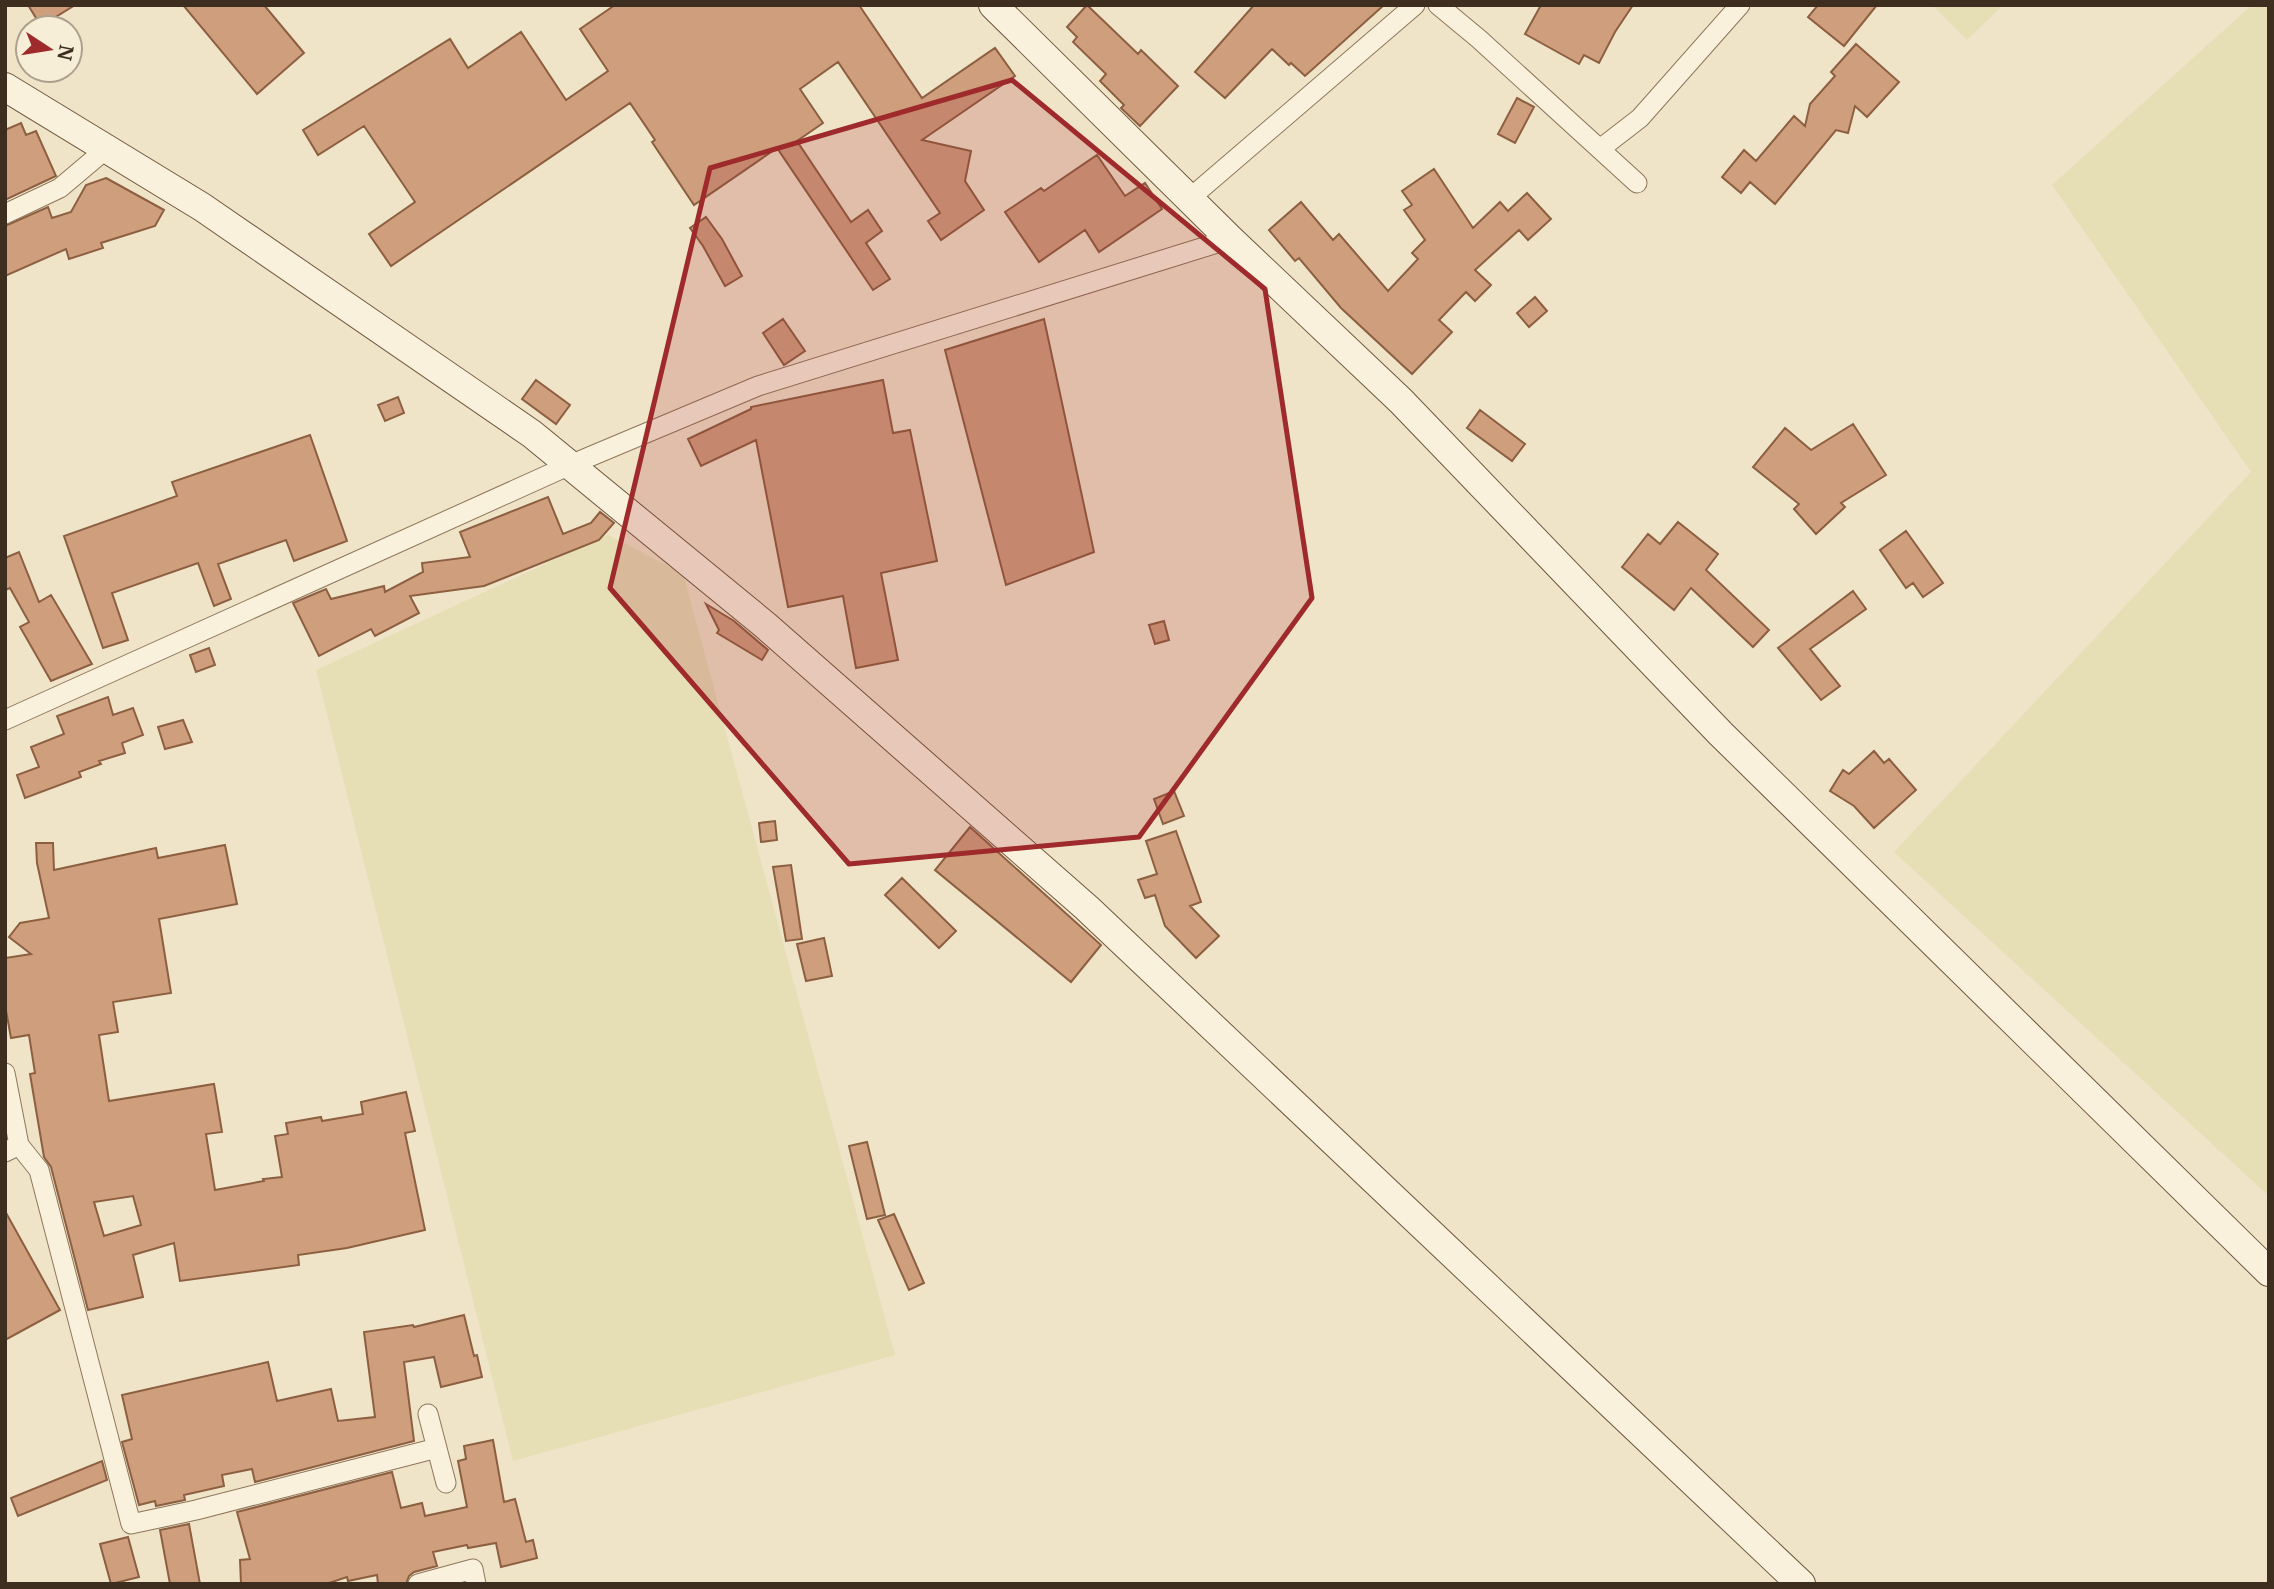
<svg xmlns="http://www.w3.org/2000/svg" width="2274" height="1589" font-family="Merriweather,serif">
<rect width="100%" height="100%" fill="#f0e4c8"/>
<path fill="#e6deb5" d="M1932 5H2003L1967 40Z
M2252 5H2269V1196L1894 852 2251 472 2052 185Z
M608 535 683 574 895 1355 513 1461 316 670Z"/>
<path fill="#cf9f7d" stroke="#8d5f41" stroke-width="2" fill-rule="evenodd" d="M28 5H75L41 26Z
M183 5H264L304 53 257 94Z
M615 5H859L922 98 995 48 1015 76 922 140 971 151 965 181 984 210 941 240 928 221 940 213 838 62 800 89 823 123 797 141 851 222 868 210 882 231 866 243 890 279 873 290 777 148 694 205 652 142 655 140 630 103 391 266 369 234 415 202 364 126 318 155 303 130 450 39 468 68 521 32 566 100 608 71 580 29Z
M1087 5 1138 54 1141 50 1178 86 1140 126 1121 108 1124 105 1100 81 1106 74 1073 42 1077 37 1067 27Z
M1254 5H1384L1305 76 1291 63 1289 65 1272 49 1225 98 1195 72Z
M1541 5H1633L1615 32 1599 63 1584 55 1579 64 1525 34Z
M1818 5H1877L1844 46 1808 17Z
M1856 44 1899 82 1867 117 1855 106 1848 133 1836 130 1775 204 1750 182 1741 193 1722 177 1744 150 1756 161 1794 116 1805 126 1810 104 1835 76 1831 72Z
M1517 98 1534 107 1515 143 1498 134Z
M21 123 26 135 36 131 56 176 5 200V130Z
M1097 155 1125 196 1145 183 1162 209 1099 252 1085 230 1039 262 1005 212 1041 188 1044 191Z
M1434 169 1473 228 1500 202 1508 211 1527 193 1551 219 1528 240 1519 230 1475 270 1491 285 1475 301 1466 292 1439 320 1452 332 1412 374 1341 308 1299 258 1295 261 1269 230 1301 202 1333 240 1339 234 1388 291 1418 259 1412 253 1425 240 1404 210 1412 205 1402 191Z
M106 178 164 210 155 226 101 243 103 248 69 259 66 249 5 276V226L48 207 52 218 71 212 86 185Z
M706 217 722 239 742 276 725 286 703 246 690 228Z
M1535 297 1547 311 1529 327 1517 313Z
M783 319 805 351 784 365 763 333Z
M1044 319 1094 552 1006 585 945 350Z
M536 380 570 405 556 424 522 399Z
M883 380 893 433 910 430 937 561 881 573 898 660 856 668 843 596 788 607 756 440 701 466 688 439 751 409V407Z
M398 397 404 413 385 421 378 405Z
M1480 410 1525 444 1512 461 1467 428Z
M1853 424 1886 475 1841 503 1845 507 1816 534 1794 509 1799 504 1753 467 1785 428 1811 450Z
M310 435 347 541 294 561 286 540 218 564 231 599 214 606 198 563 112 593 128 640 103 648 64 536 177 496 172 482Z
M548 497 563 534 591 523 600 512 614 523 599 540 484 586 410 596 419 613 375 636 371 629 319 656 293 603 326 589 331 599 384 586 385 592 423 572 422 563 470 557 460 532Z
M1678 522 1718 554 1706 570 1769 630 1753 647 1691 588 1674 610 1622 567 1648 534 1660 544Z
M1906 531 1943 583 1923 597 1913 583 1906 588 1880 550Z
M19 552 39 602 51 595 92 664 51 681 20 627 29 622 10 588 5 590V558Z
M1853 591 1866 609 1810 649 1840 686 1821 700 1778 648Z
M706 604 734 621 768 650 762 660 717 633 719 630Z
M1164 621 1169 640 1155 644 1149 625Z
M209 648 215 665 196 672 190 655Z
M108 697 113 715 133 708 143 735 122 743 125 753 99 761 101 764 79 772 81 777 25 798 17 775 39 767 31 747 64 734 57 716Z
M183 720 192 742 165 749 158 727Z
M1874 751 1884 763 1889 759 1916 790 1874 828 1854 806 1830 791 1843 770 1849 774Z
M1174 791 1184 816 1163 824 1154 799Z
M775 821 777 840 761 842 759 823Z
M970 827 1101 945 1071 982 935 870Z
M1176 831 1201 902 1190 906 1219 936 1196 958 1165 926 1155 895 1145 898 1138 880 1157 874 1146 841Z
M36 843H53L54 870 156 848 158 858 225 845 237 904 159 919 171 993 113 1002 118 1032 99 1035 109 1101 214 1084 222 1132 206 1134 215 1190 264 1181 263 1179 282 1177 275 1136 288 1134 286 1123 321 1117 322 1121 363 1114 361 1102 406 1092 415 1131 405 1133 425 1230 347 1248 298 1255 299 1265 180 1281 174 1243 133 1255 143 1297 88 1310 51 1167 44 1157 30 1074 35 1073 29 1035 11 1038 5 1005V958L31 954 9 937 20 923 49 918 37 863ZM133 1196 141 1225 104 1236 94 1202Z
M791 865 802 939 786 941 773 867Z
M902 878 956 931 939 948 885 895Z
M824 938 832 976 806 981 797 944Z
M867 1142 885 1215 867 1219 849 1146Z
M5 1211 60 1310 5 1340Z
M894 1214 924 1283 909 1290 878 1220Z
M464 1315 474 1356 477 1355 482 1377 441 1387 434 1357 404 1362 414 1441 255 1482 252 1469 222 1475 224 1486 184 1495 185 1500 156 1506 155 1501 139 1505 122 1442 132 1439 122 1395 268 1362 277 1401 331 1389 338 1421 375 1417 364 1332 413 1325 414 1327Z
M493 1440 504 1502 515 1499 526 1542 533 1540 537 1558 501 1567 496 1543 468 1548 467 1545 433 1552 437 1566 414 1572 409 1576 406 1584H378L377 1575 348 1581 347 1577 326 1584H241L240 1560 250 1559 237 1512 392 1472 401 1508 422 1503 425 1516 467 1507 458 1461 466 1459 464 1446Z
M102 1461 107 1480 18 1516 11 1498Z
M189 1524 200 1584H170L160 1530Z
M128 1537 139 1577 111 1584 100 1544Z"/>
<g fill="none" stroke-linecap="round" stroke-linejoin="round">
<g stroke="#8d765c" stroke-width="21">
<path id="minor" d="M1438 5 1479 39 1637 183
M1600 149 1640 118 1740 5
M1189 199 1415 5
M5 214 60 188 105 150
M5 720 570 465 758 386 1230 239
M5 1073 19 1145 5 1152
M19 1145 39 1170 131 1524 196 1510 437 1448
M428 1414 446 1483
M418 1584 473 1569 476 1584"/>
</g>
<g stroke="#6f573f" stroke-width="30">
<path id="secondary" d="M993 5 1230 239 1401 401 1721 734 2269 1272
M5 87 202 207 532 434 765 625 1087 908 1801 1584"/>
</g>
<use href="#minor" stroke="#faf1dc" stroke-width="19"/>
<use href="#secondary" stroke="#faf1dc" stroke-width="28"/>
</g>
<path fill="#9e2a2b" fill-opacity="0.2" stroke="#9e2a2b" stroke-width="5" stroke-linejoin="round" d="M1012 80 1265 289 1312 598 1139 837 849 864 610 588 710 168Z"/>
<rect width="2274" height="1589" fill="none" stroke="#3d2e20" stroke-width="14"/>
<g transform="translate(49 49) rotate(102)"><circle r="33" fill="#f7eed8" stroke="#ada18e" stroke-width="2"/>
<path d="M0-5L12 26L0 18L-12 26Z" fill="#9e2a2b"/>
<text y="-10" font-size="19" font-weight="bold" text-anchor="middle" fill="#3d2e20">N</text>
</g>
</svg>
